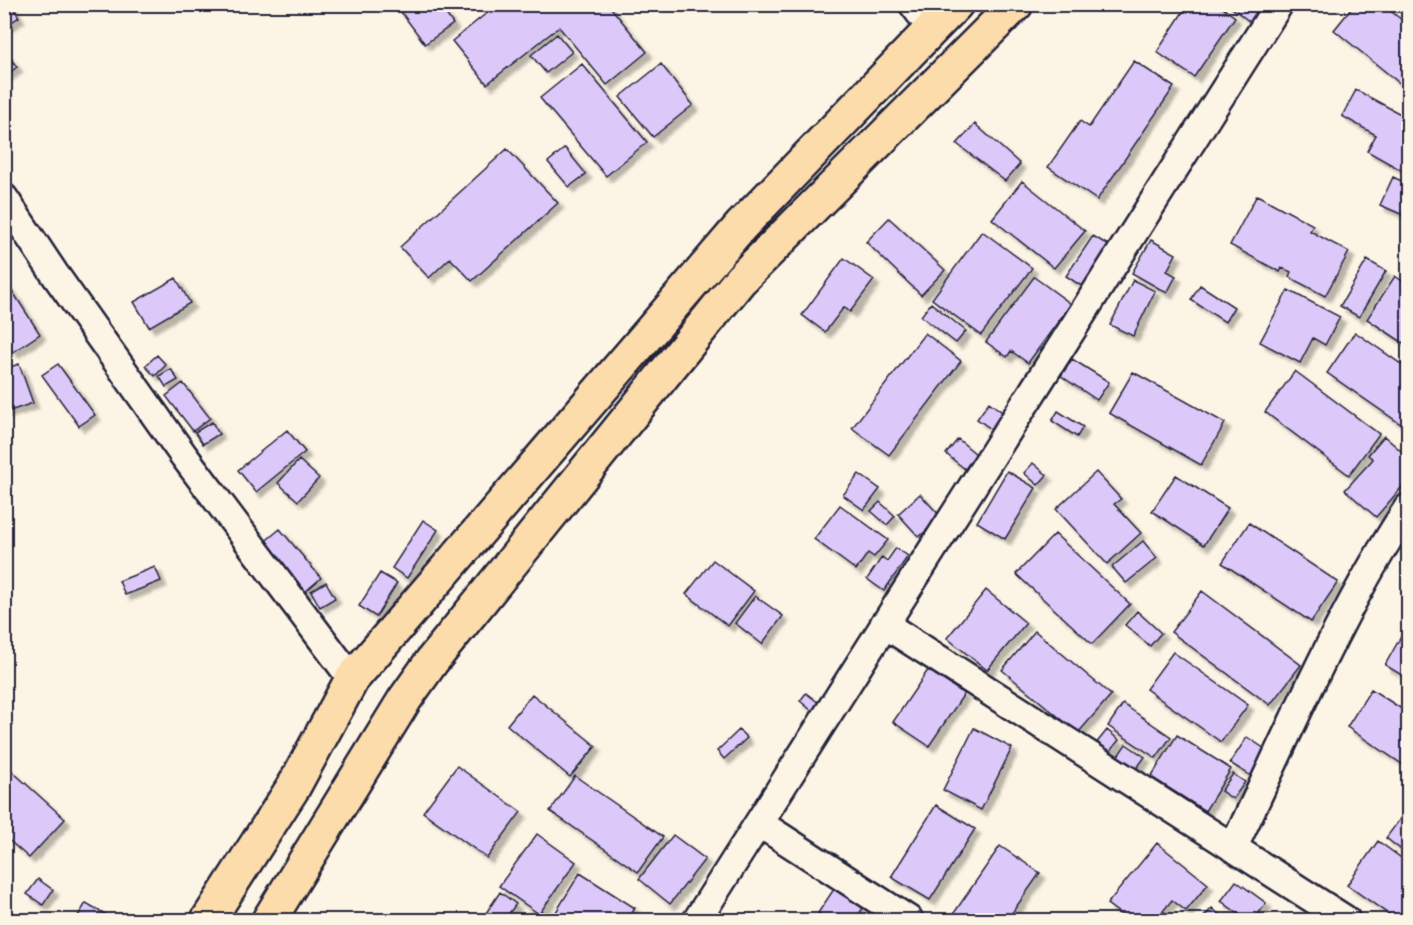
<svg xmlns="http://www.w3.org/2000/svg" width="1413" height="925" font-family="Delius,sans-serif">
<defs>
<filter id="shadow"><feDropShadow dx="5.5" dy="5.5" stdDeviation="1.5" flood-color="#0004"/></filter>
</defs>
<rect width="100%" height="100%" fill="#fcf5e5"/>
<filter id="ink" filterUnits="userSpaceOnUse"><feTurbulence type="fractalNoise" baseFrequency=".0167" numOctaves="2"/><feDisplacementMap in="SourceGraphic" scale="12" xChannelSelector="R" yChannelSelector="G"/><feConvolveMatrix kernelMatrix="1 2 1 2 8 2 1 2 1" color-interpolation-filters="sRGB"/></filter>
<g filter="url(#ink)">
<path fill="#ddc9f9" stroke="#22223b" stroke-width="1.5" filter="url(#shadow)" d="M4 4H11L19 17 4 27Z
M395 4H439L453 24 425 44Z
M498 4H608L647 52 607 85 559 27 487 84 452 41Z
M1188 4H1217L1235 17 1194 77 1157 52Z
M1227 4H1263L1250 22Z
M1355 4H1382L1408 25V90L1334 30Z
M557 34 572 52 546 73 531 55Z
M4 51 17 67 4 77Z
M1134 61 1174 87 1097 200 1048 167 1080 121 1089 127Z
M582 64 647 142 606 176 540 98Z
M661 64 693 105 653 137 620 97Z
M1356 90 1408 118V174L1367 151 1376 135 1342 116Z
M975 124 1020 164 1005 181 957 144Z
M565 148 586 174 569 187 548 162Z
M507 149 558 203 472 281 450 258 429 278 400 247Z
M1393 177 1408 184V217L1380 205Z
M1022 181 1085 231 1054 268 992 219Z
M1257 195 1313 225 1310 231 1349 252 1325 296 1289 277 1291 272 1282 268 1280 272 1230 245Z
M889 218 945 270 921 295 866 242Z
M982 231 1032 268 981 335 932 299Z
M1093 236 1113 248 1086 289 1066 276Z
M1151 240 1176 254 1167 271 1176 276 1167 293 1132 273Z
M844 258 874 280 850 312 844 307 825 332 802 315Z
M1367 260 1386 271 1359 317 1340 306Z
M1395 276 1408 285V346L1367 319Z
M1034 277 1071 304 1028 363 1011 351 1007 357 986 342Z
M176 278 190 303 149 327 134 302Z
M1133 280 1155 291 1133 336 1110 325Z
M1200 285 1234 307 1225 322 1191 300Z
M9 286 40 334 13 352 4 339V289Z
M1288 290 1340 317 1325 345 1313 338 1300 363 1260 342Z
M931 303 966 331 956 343 921 316Z
M1355 332 1408 369V429L1327 373Z
M925 333 961 361 889 455 852 428Z
M157 355 166 365 155 376 145 366Z
M1072 359 1109 382 1097 400 1061 376Z
M19 364 33 403 4 413V369Z
M58 364 95 415 79 426 42 375Z
M171 369 178 380 166 387 159 376Z
M1295 371 1379 434 1349 475 1265 412Z
M1133 372 1225 423 1201 465 1109 413Z
M183 383 210 418 193 431 166 396Z
M989 402 1006 415 994 431 977 419Z
M1058 411 1083 427 1077 437 1052 421Z
M212 422 219 434 203 444 195 432Z
M287 430 305 452 256 492 238 470Z
M1384 436 1408 457V480L1376 517 1345 490 1373 459 1368 455Z
M958 439 976 454 965 469 946 454Z
M299 460 319 478 298 501 278 483Z
M1033 463 1047 475 1038 485 1024 473Z
M1007 471 1036 488 1005 539 977 522Z
M1096 472 1121 499 1114 504 1141 533 1107 564 1056 509Z
M859 474 880 489 864 510 843 495Z
M1176 475 1228 508 1204 545 1152 511Z
M920 494 941 517 919 537 898 514Z
M880 502 895 516 887 525 871 511Z
M840 505 888 540 874 557 868 553 856 570 814 539Z
M423 520 438 530 407 578 392 568Z
M1249 523 1338 582 1311 622 1222 563Z
M280 529 321 578 305 592 263 543Z
M1055 534 1130 604 1092 644 1016 574Z
M1143 541 1157 558 1126 583 1112 567Z
M896 548 908 556 884 591 867 579 882 557 887 561Z
M713 560 754 591 728 626 686 594Z
M155 567 161 581 125 595 119 581Z
M380 573 397 583 376 617 359 606Z
M326 582 335 598 320 607 311 591Z
M986 590 1026 623 987 670 947 638Z
M1202 591 1301 665 1270 705 1171 632Z
M755 596 783 616 762 644 735 623Z
M1137 611 1161 633 1150 646 1125 625Z
M1408 624V679L1385 665Z
M1035 631 1111 695 1078 733 1002 670Z
M1173 652 1248 705 1221 742 1146 689Z
M928 670 964 694 929 746 893 722Z
M1371 689 1408 713V768L1347 727Z
M806 693 824 707 817 715 800 701Z
M532 694 596 746 570 777 507 725Z
M1123 704 1171 737 1156 758 1108 726Z
M974 728 1012 748 981 810 943 790Z
M739 730 747 738 724 759 717 751Z
M1107 730 1119 740 1107 755 1095 745Z
M1177 735 1231 769 1205 811 1151 777Z
M1247 737 1268 751 1251 776 1230 763Z
M1126 744 1145 757 1133 773 1115 760Z
M4 764 65 819 29 858 4 836Z
M457 766 521 812 487 858 423 812Z
M1233 774 1245 782 1233 799 1221 791Z
M575 776 663 837 638 872 550 811Z
M936 805 975 829 930 900 891 877Z
M1408 808V855L1386 838Z
M537 834 576 862 539 914 499 886Z
M673 835 705 859 670 904 639 879Z
M1378 841 1408 863V920H1397L1347 885Z
M1157 843 1208 884 1186 911 1172 900 1163 911 1175 920H1119L1123 916 1107 904Z
M1000 846 1040 873 1007 920H959L952 916Z
M580 873 635 908 628 920H551Z
M38 879 53 890 43 905 27 894Z
M1236 881 1266 903 1254 920H1247L1221 901Z
M834 889 863 908 855 920H829L818 913Z
M500 892 516 904 504 920H498L486 913Z
M86 903 114 919 85 920 78 916Z
M1212 908 1225 920H1201Z"/>
<g fill="none" stroke-linecap="round" stroke-linejoin="round">
<g stroke="#22223b" stroke-width="32">
<path id="street" d="M913 4 931 28
M4 198 54 273 184 456 352 679
M884 624 1346 920
M759 823 909 920
M1233 848C1289 733 1338 614 1408 508
M697 920 1279 4"/>
</g>
<g stroke="#22223b" stroke-width="38">
<path id="primary" d="M208 920 294 786 352 679 741 226 956 4
M269 920 405 699 432 661 740 280 1016 4"/>
</g>
<use href="#street" stroke="#fcf5e5" stroke-width="27"/>
<use href="#primary" stroke="#fddcac" stroke-width="33"/>
</g>
</g>
<rect width="1413" height="925" fill="none" stroke="#fcf5e5" stroke-width="24"/>
<rect x="12" y="12" width="1389" height="901" fill="none" stroke="#22223b" stroke-width="2" filter="url(#ink)"/>
</svg>
